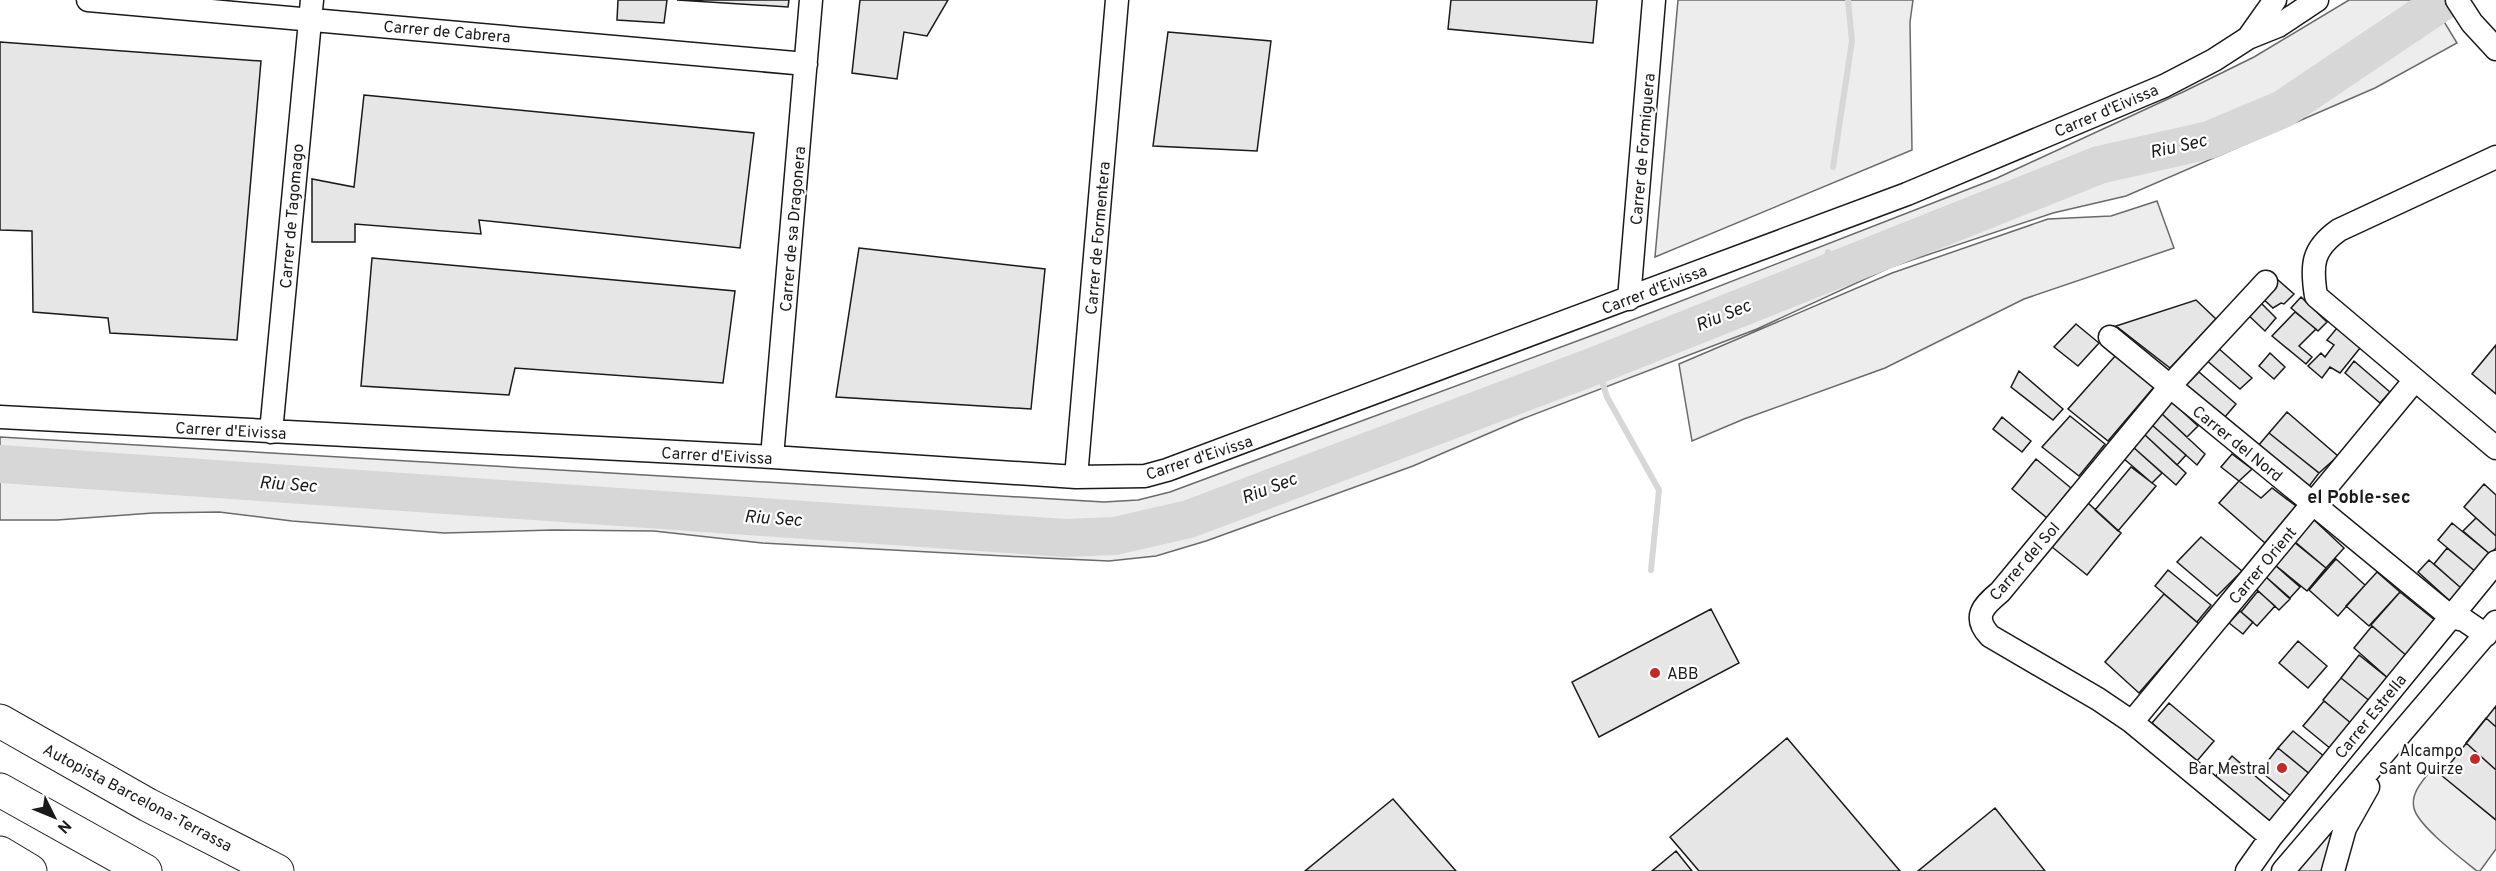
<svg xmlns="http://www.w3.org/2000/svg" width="2496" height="871" font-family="Overpass,sans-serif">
<rect width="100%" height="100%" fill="#fff"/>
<path fill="#ededed" stroke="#6a6a6a" stroke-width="1.5" d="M1678 0H1913L1910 22 1912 150 1655 257Z
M2349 0H2431L2457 43 2375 88 2126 196 2053 213 1891 267 1757 329 1522 419 1413 466 1206 541 1156 556 1109 561 1043 558 762 543 654 531 554 530 444 533 292 521 219 512 153 513 57 520H0V437L1104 502 1138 500 1170 492 1604 331 1997 178 2185 91 2254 57Z
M2157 201 2174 248 2024 299 1885 368 1744 419 1692 441 1679 364 1892 273 2048 219 2111 216Z
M2433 768 2496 820V849L2480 871H2477C2462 859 2417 825 2414 808 2410 793 2424 779 2433 768Z
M2338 814 2328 871H2295Z"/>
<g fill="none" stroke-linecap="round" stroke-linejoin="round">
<path stroke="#d7d7d7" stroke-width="6" d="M1833 167 1852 41 1848 0
M1824 274 1828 252
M1597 365 1607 397 1659 490 1651 570"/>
<path stroke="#d7d7d7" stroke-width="38" d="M0 464 1065 538 1115 536 1189 519 1597 365 2099 165 2209 140 2283 109 2445 0"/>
</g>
<path fill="#e6e6e6" stroke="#1a1a1a" stroke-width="1.5" d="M618 0H667L664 23 617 20Z
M677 0H789L788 7Z
M860 0H948L927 36 904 32 897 79 852 73Z
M1451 0H1597L1593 43 1448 29Z
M1168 32 1271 41 1257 151 1153 146Z
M0 42 261 61 237 340 110 333 108 318 33 312 32 231 0 230Z
M364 95 754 133 740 248 479 220 481 234 355 224V242H312V179L354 187Z
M859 248 1045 269 1031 409 836 397Z
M372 258 735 291 723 383 515 368 509 395 361 386Z
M2277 279 2294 294 2284 304 2281 303 2273 308 2261 297Z
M2301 297 2327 322 2318 331 2291 308Z
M2196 300 2216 319 2170 368 2116 326Z
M2258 300 2276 318 2265 331 2246 313Z
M2295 312 2316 329 2299 346 2312 357 2306 364 2272 336Z
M2076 324 2099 343 2078 366 2054 347Z
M2337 328 2360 348 2340 373 2330 367 2322 378 2308 366 2321 353 2325 357 2334 345 2327 340Z
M2496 345V394L2472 374Z
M2217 347 2252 378 2240 389 2205 359Z
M2270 353 2285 367 2274 379 2259 366Z
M2116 355 2154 387 2108 441 2068 409Z
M2354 361 2390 392 2380 403 2345 373Z
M2019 371 2063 409 2053 420 2011 387Z
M2199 372 2236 404 2224 418 2184 387Z
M2172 402 2198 426 2187 437 2161 413Z
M2287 412 2338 456 2319 473 2269 433Z
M2161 413 2205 454 2197 465 2152 425Z
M2070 416 2105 444 2079 476 2042 447Z
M2002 417 2031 441 2022 452 1993 429Z
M2152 425 2186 455 2177 465 2144 434Z
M2269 433 2319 473 2307 489 2258 446Z
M2144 434 2186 473 2176 485 2133 447Z
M2133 447 2162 473 2152 483 2123 458Z
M2232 454 2252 469 2239 481 2221 467Z
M2036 459 2071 488 2047 518 2012 489Z
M2131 467 2156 486 2118 531 2095 510Z
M2239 481 2261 498 2272 488 2296 506 2265 543 2219 503Z
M2484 484 2496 495V536L2464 507Z
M2088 503 2121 533 2087 575 2052 547Z
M2312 518 2344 548 2326 568 2294 541Z
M2476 518 2496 536V548L2490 554 2463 531Z
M2452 523 2490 554 2476 572 2438 540Z
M2201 537 2242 571 2217 596 2177 562Z
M2294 542 2326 568 2307 591 2275 565Z
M2447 548 2476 572 2461 588 2434 564Z
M2336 559 2365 585 2338 616 2309 590Z
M2429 560 2461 588 2450 601 2418 572Z
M2275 565 2300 587 2290 598 2266 577Z
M2168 570 2211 605 2197 622 2155 586Z
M2377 572 2400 592 2369 626 2346 606Z
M2266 577 2290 599 2279 610 2255 588Z
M2258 591 2275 606 2257 626 2241 612Z
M2400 592 2436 621 2408 657 2371 625Z
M2164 594 2199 624 2139 693 2105 662Z
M1711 609 1739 663 1599 737 1572 682Z
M2240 611 2253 622 2243 634 2229 623Z
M2372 626 2408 657 2389 679 2354 648Z
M2298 641 2327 666 2308 688 2279 663Z
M2359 655 2389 679 2371 702 2341 678Z
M2341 678 2371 702 2352 724 2323 700Z
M2324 701 2352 724 2331 749 2303 726Z
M2169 703 2214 741 2197 761 2152 723Z
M2496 706V820L2441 775Z
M2486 718 2496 727V770L2466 743Z
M2293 731 2325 757 2311 775 2278 748Z
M1787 738 1900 871H1699L1670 837Z
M2278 748 2311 775 2292 797 2260 771Z
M2232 756 2288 804 2271 824 2215 777Z
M1393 799 1456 871H1305Z
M1995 808 2045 871H1918Z
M1676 851 1692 871H1652Z"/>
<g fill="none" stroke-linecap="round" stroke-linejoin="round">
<g stroke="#1a1a1a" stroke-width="25">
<path id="minor" d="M88 0 806 64
M2457 0 2472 23 2496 49
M2248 38 2275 0
M2496 157 2339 230C2312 249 2311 265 2316 296L2496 448
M2266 282 2178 377 2000 592C1983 606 1972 617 1990 636L2098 699 2132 722 2271 837
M1629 299 1654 0
M2110 337 2451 617 2464 620 2486 635
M0 417 772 457 1076 477 1145 476 1167 470 1907 194 2164 86 2214 60 2248 38 2278 26 2317 0
M271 432 312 0
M772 457 811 0
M1076 477 1117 0
M2132 722 2415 380
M2247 871 2271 837 2496 562
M2283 871 2496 622
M2333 871 2345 828 2368 787"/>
</g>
<g stroke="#1a1a1a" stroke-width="35">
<path id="highway" d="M0 721 148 805 277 871
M0 790 145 871
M0 853 30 871"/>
</g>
<use href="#minor" stroke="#fff" stroke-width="22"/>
<use href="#highway" stroke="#fff" stroke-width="33"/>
</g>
<g fill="#c62828" stroke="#fff" stroke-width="2">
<circle cx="1655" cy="673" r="6"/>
<circle cx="2475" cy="759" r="6"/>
<circle cx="2282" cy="768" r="6"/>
</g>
<g text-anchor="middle" stroke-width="4.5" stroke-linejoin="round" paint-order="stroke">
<g font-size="16" fill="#1a1a1a" stroke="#fff">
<text transform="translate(447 31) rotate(5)" y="6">Carrer de Cabrera</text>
<text transform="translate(2106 110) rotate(-23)" y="6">Carrer d'Eivissa</text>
<text transform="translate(1642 149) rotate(-85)" y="6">Carrer de Formiguera</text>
<text transform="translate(291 216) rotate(-85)" y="6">Carrer de Tagomago</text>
<text transform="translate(792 229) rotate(-85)" y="6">Carrer de sa Dragonera</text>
<text transform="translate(1097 238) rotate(-85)" y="6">Carrer de Formentera</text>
<text transform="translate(1654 289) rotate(-21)" y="6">Carrer d'Eivissa</text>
<text transform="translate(231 430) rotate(3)" y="6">Carrer d'Eivissa</text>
<text transform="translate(2238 443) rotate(39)" y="6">Carrer del Nord</text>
<text transform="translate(717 455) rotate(3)" y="6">Carrer d'Eivissa</text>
<text transform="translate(1199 457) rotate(-18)" y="6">Carrer d'Eivissa</text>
<text transform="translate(2024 561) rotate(-49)" y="6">Carrer del Sol</text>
<text transform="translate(2262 565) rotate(-50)" y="6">Carrer Orient</text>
<text transform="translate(2370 716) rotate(-51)" y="6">Carrer Estrella</text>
<text transform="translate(138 797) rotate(28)" y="6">Autopista Barcelona-Terrassa</text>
</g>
<g font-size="16" fill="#1a1a1a" stroke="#fff" text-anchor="end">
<text x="1667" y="679" text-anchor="start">ABB</text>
<text x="2463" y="756">Alcampo<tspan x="2463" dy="18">Sant Quirze</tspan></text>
<text x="2270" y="774">Bar Mestral</text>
</g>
<g font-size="18" font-style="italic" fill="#1a1a1a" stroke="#fff">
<text transform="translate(2178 146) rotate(-13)" y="6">Riu Sec</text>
<text transform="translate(1723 315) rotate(-22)" y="6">Riu Sec</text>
<text transform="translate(288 484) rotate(4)" y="6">Riu Sec</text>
<text transform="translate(1269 488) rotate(-21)" y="6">Riu Sec</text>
<text transform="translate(773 518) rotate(4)" y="6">Riu Sec</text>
</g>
<g font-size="18" font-weight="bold" fill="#1a1a1a" stroke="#fff">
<text x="2359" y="503">el Poble-sec</text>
</g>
</g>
<g transform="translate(54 817) rotate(133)" stroke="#ffffff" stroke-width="4.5" paint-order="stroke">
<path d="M0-4.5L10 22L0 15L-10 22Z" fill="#1a1a1a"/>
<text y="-9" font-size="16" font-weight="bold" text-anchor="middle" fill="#1a1a1a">N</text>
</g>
</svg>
